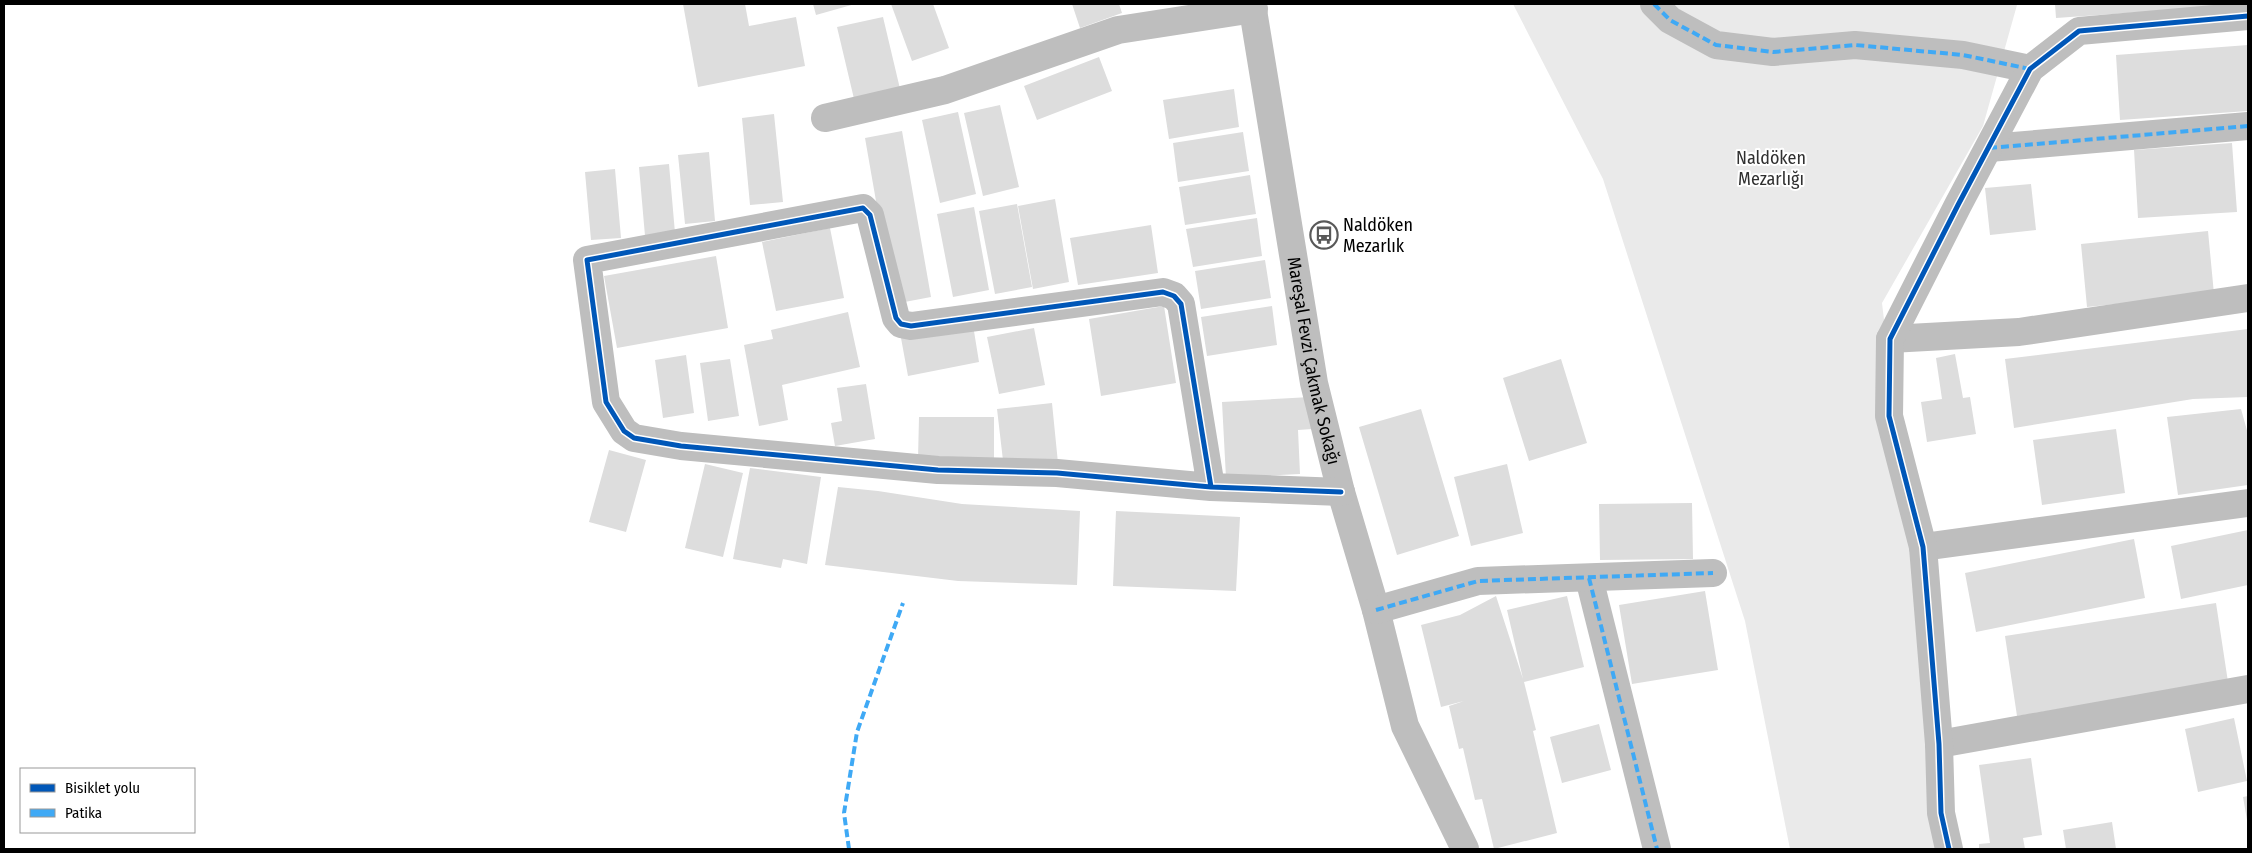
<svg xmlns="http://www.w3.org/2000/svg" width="2252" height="853" font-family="'Fira Sans Condensed',sans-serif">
<rect width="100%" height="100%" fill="#fff"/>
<path fill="#eaeaea" d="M1513 4 2017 5 1983 126 1882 303 1919 613 1953 849H1790L1745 621 1603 179Z"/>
<path fill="#ddd" d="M683 4H745L749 26 796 17 805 66 698 87Z
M813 4H855L816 15Z
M891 4H933L949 48 912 61Z
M1072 4H1119L1122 13 1080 28Z
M2055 4H2212L2213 7 2056 18Z
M883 17 901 93 855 103 837 27Z
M2248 45V111L2120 120 2116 55Z
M1099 57 1112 91 1037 120 1024 86Z
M1234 89 1239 127 1169 139 1163 100Z
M1000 105 1019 187 983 196 964 113Z
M958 112 976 194 940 203 922 120Z
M774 114 783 202 750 205 742 118Z
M902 131 931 297 894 304 865 138Z
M1243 132 1249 171 1178 182 1173 143Z
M2232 143 2237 212 2138 218 2134 150Z
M709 152 715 221 685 224 678 155Z
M669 164 675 233 645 236 639 167Z
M615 169 621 238 591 240 585 172Z
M1250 175 1256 214 1185 225 1179 187Z
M2031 184 2036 230 1990 235 1985 188Z
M1055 199 1069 282 1033 289 1018 206Z
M1017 204 1032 287 995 294 979 211Z
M974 207 989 290 953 297 937 214Z
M1257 218 1262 256 1193 267 1186 229Z
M1151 225 1158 273 1078 285 1070 238Z
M830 228 844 298 776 311 762 242Z
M2208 231 2214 294 2087 307 2081 244Z
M716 256 728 328 617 348 604 276Z
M1265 260 1271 298 1201 309 1195 271Z
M1164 306 1176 383 1101 396 1089 319Z
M1272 306 1277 345 1207 356 1201 317Z
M848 312 860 367 782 385 788 420 759 426 744 345 773 339 771 330Z
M973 325 979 362 908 376 901 338Z
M1034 328 1045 385 999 394 987 337Z
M2248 329V397L2193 399 2014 428 2005 359Z
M1955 354 1963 398 1970 397 1976 434 1927 442 1921 402 1942 399 1936 358Z
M686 355 694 413 663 418 655 360Z
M730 359 739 416 708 421 700 363Z
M1561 359 1587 443 1529 461 1503 378Z
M866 384 875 439 835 446 831 423 842 421 837 388Z
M1310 397 1312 429 1298 430 1300 474 1226 478 1222 402Z
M1052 403 1058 463 1004 469 997 409Z
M1421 409 1459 536 1397 555 1359 427Z
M2241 409 2248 434V485L2178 495 2167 417Z
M919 417H994V458L918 459Z
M2116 429 2125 493 2042 505 2033 440Z
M609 450 646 460 626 532 589 522Z
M705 464 743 473 723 557 685 548Z
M1507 464 1523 533 1471 546 1454 477Z
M750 468 821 477 807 564 783 559 781 568 733 559Z
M838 487 878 491 962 504 1080 511 1077 585 958 581 825 565Z
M1692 503 1693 559 1600 560 1599 504Z
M1116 511 1240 517 1236 591 1113 586Z
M2248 530V585L2181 599 2171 546Z
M2134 539 2145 598 1976 632 1965 573Z
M1705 591 1718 670 1632 684 1619 605Z
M1496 596 1523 679 1507 610 1567 596 1584 667 1524 682 1536 730 1533 731 1557 833 1494 849 1482 799 1475 800 1463 748 1459 749 1449 706 1464 701 1441 707 1421 625 1460 615Z
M2216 603 2228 682 2017 716 2005 636Z
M2234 718 2247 781 2198 792 2185 729Z
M1599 724 1611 770 1562 783 1550 737Z
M2031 758 2042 835 2023 838 2025 849H1979V844L1990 843 1979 765Z
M2248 796V820H2247L2243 797Z
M2112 822 2116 849H2066L2063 830Z"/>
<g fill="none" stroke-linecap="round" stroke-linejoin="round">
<g stroke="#bebebe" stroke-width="28">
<path id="s1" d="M1252 4 1314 383 1341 492 1376 610 1405 726 1465 849"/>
<path d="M1654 4 1670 20 1716 45 1773 52 1855 45 1963 55 2030 69"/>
<path d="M825 118 945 90 1118 30 1254 9"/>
<path d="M1989 148 2248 126"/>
<path d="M1890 339 2019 332 2248 298"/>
<path d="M1211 487 1181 304 1174 296 1163 292 911 326 901 324 896 318 870 215 863 208 587 260 606 402 624 431 634 438 681 446 938 470 1057 473 1211 487 1341 492"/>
<path d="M1923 547 2248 503"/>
<path d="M1589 578 1657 849"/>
<path d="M1376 610 1478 581 1713 573"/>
<path d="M1939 744 2248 689"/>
<path d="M1949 849 1941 813 1939 744 1923 547 1889 416 1890 339 1958 205 2030 69 2079 31 2248 16"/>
</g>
<path stroke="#3fa9f5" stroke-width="4" stroke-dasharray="8 4" stroke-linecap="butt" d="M1654 4 1670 20 1716 45 1773 52 1855 45 1963 55 2030 69
M1989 148 2248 126
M1589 578 1657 849
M1376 610 1478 581 1713 573
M849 849 844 813 857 732 903 603"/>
<g stroke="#fff" stroke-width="8">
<path id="cycleway" d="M1211 487 1181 304 1174 296 1163 292 911 326 901 324 896 318 870 215 863 208 587 260 606 402 624 431 634 438 681 446 938 470 1057 473 1211 487 1341 492
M1949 849 1941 813 1939 744 1923 547 1889 416 1890 339 1958 205 2030 69 2079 31 2248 16"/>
</g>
<use href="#cycleway" stroke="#0057b8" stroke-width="5"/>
</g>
<defs>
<g id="bus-ring" transform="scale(1.4375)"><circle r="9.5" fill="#fff" stroke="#595959" stroke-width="1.5"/><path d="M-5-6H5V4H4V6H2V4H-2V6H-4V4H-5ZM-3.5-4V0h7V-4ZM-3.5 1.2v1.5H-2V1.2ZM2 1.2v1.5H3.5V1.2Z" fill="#595959"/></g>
</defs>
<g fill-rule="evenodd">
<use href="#bus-ring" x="1324" y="235"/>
</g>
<g text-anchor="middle" stroke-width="4" stroke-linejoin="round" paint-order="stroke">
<g font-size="18" fill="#303030" stroke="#fff">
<text x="1771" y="164">Naldöken<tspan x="1771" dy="21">Mezarlığı</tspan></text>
</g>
<g font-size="18" fill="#000" stroke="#fff" text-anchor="start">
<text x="1343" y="231">Naldöken<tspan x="1343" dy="21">Mezarlık</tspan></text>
</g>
<g font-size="18" fill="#000" stroke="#fff">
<text dy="6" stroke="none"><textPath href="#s1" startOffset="362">Mareşal Fevzi Çakmak Sokağı</textPath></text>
</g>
</g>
<rect width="2252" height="853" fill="none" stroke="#000000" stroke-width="10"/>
<rect x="20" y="768" width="175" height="65" fill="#ffffff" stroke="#999999"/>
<rect x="30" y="784" width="25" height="8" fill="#0057b8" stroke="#999999"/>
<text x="65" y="793" font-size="15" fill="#000000">Bisiklet yolu</text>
<rect x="30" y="809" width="25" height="8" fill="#3fa9f5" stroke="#999999"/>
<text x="65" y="818" font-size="15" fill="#000000">Patika</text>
</svg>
